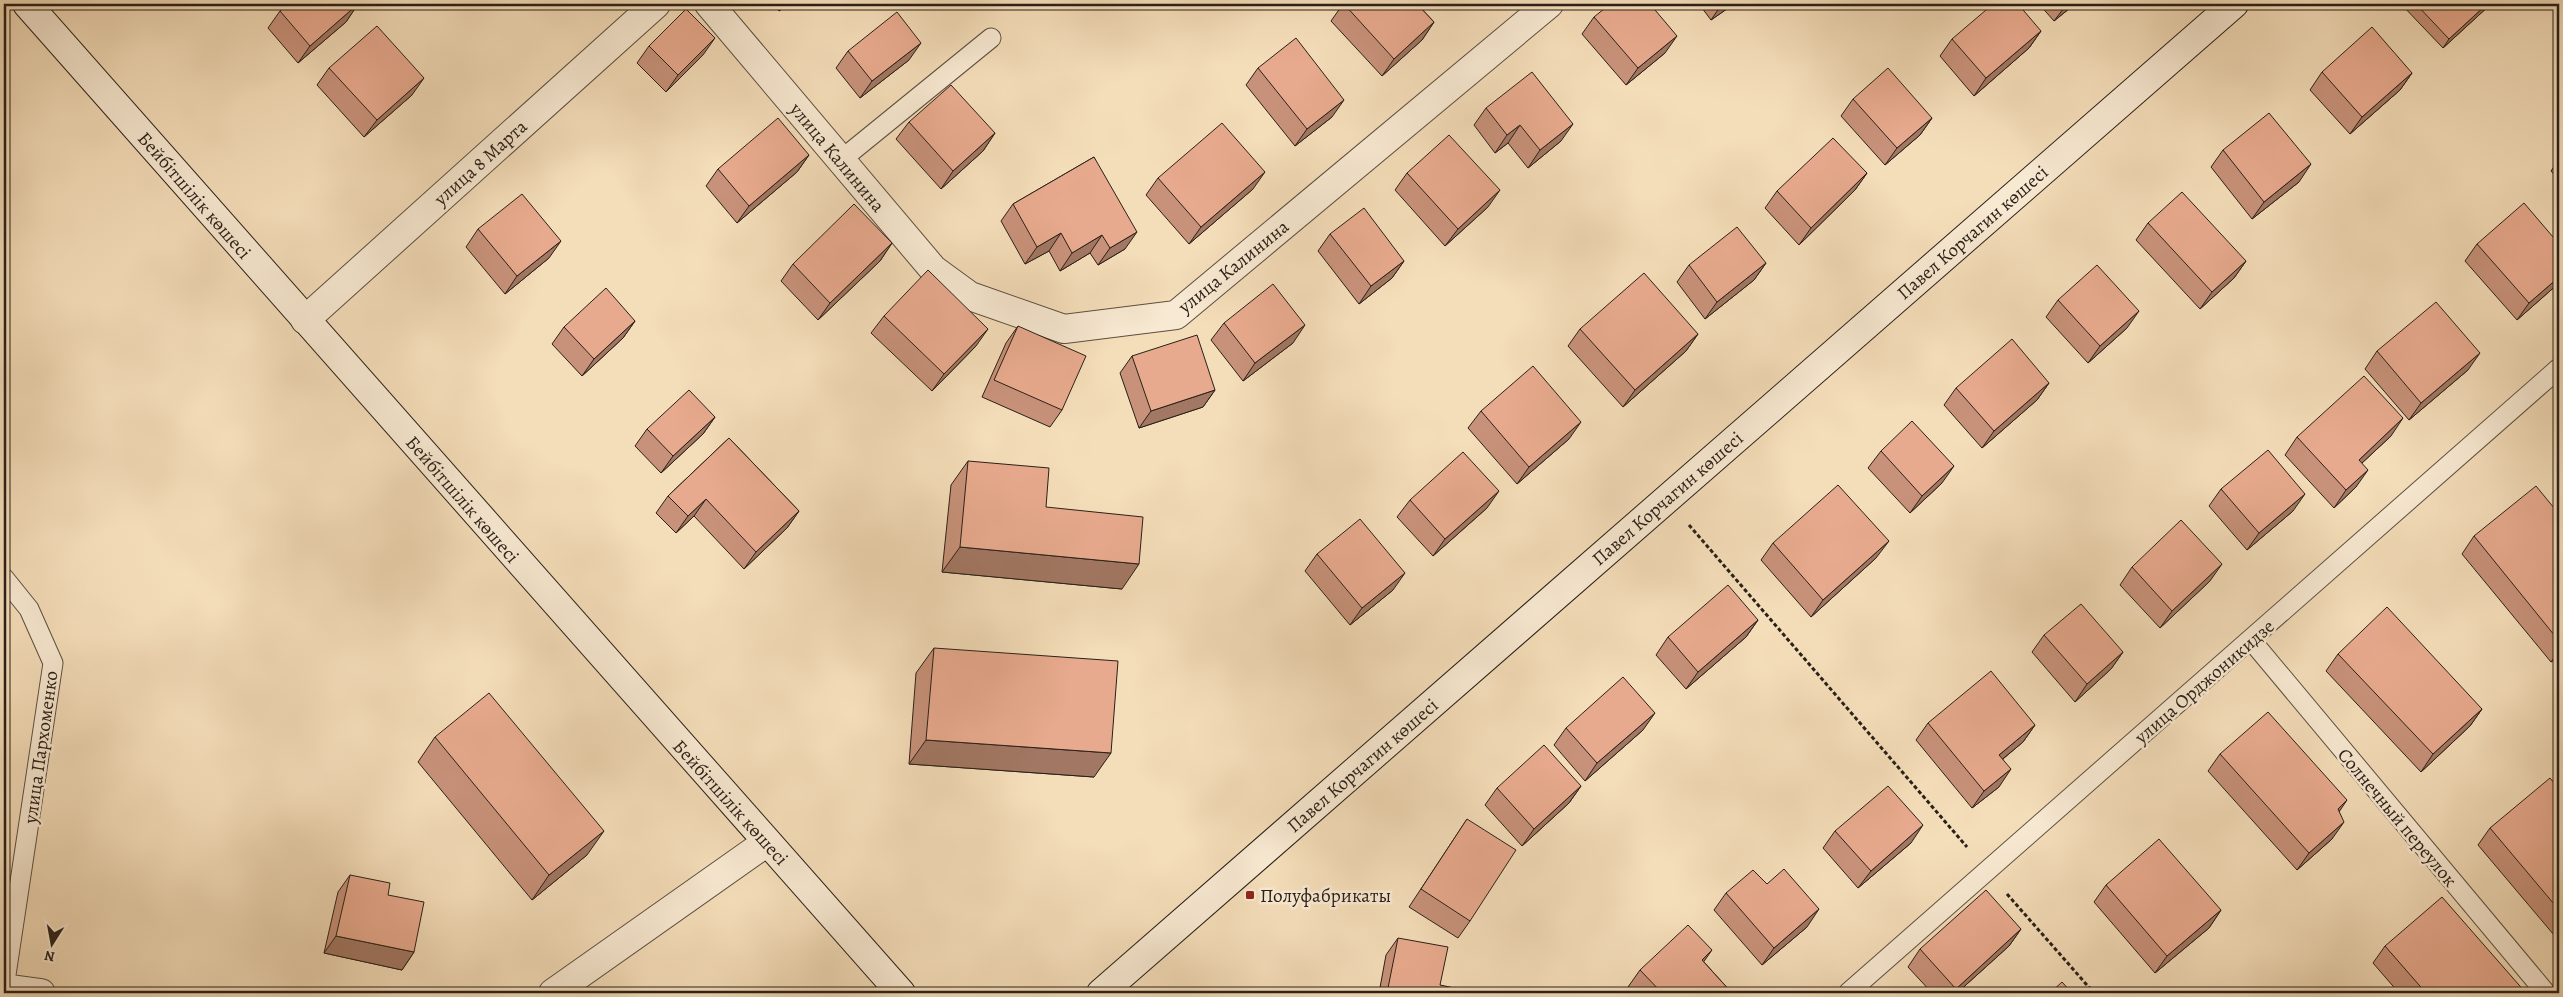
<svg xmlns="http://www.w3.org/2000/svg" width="2563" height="997" font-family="Alegreya,serif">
<rect width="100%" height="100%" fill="#f4ddb9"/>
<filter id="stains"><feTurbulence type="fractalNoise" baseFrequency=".004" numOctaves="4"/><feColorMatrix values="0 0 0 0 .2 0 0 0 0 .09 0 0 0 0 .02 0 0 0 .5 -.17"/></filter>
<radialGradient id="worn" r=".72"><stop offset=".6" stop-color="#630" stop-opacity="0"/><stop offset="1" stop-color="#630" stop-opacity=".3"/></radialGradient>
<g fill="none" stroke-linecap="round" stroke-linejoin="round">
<g stroke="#5c4f40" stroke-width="21">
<path id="lane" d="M841 160 991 38
M4 578 29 609 53 663 4 988
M2251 640 2546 993
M1848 993 2559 368"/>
</g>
<g stroke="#5c4f40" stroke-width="30">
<path id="street" d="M709 4 933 269 970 296 1064 329 1176 315 1549 4
M305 320 656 4
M4 988 41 993
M553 993 767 842"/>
</g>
<g stroke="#2a2018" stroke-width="30">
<path id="secondary" d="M27 4 901 993
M1101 993 2234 4"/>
</g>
<path stroke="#2a2018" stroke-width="3" stroke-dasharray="4 2.5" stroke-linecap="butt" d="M1689 525 1967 847
M2007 894 2094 993"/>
<use href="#lane" stroke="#f8e9d2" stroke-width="19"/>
<use href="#street" stroke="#f8e9d2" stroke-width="28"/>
<use href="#secondary" stroke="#f8e9d2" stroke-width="28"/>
</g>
<path fill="#c8927a" stroke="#2a2018" d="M358 4 346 22 298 63 268 28 280 11Z
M773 4H788L779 11Z
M1343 4H1417L1434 22 1422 40 1382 76 1331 21Z
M1699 4H1734L1711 20Z
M2039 4H2075L2054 21Z
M2401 4H2491L2443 48Z
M1594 17 1665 53 1626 85 1582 34Z
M2041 31 2029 48 1974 96 1940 56 1952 39Z
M649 46 703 55 666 92 637 63Z
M848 51 909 60 860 98 836 68Z
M329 68 412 95 364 137 317 85Z
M1258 68 1332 117 1295 146 1246 85Z
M2322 72 2412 73 2400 90 2350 134 2310 90Z
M1853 99 1932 118 1920 135 1885 165 1841 116Z
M1486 108 1561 141 1528 168 1508 143 1495 153 1474 125Z
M909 122 995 133 983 151 941 189 896 139Z
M2223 150 2299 182 2252 219 2211 167Z
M809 155 797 172 737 223 706 186 718 169Z
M1094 157 1125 249 1098 265 1090 253 1060 271 1049 251 1025 264 1001 221 1013 204Z
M2559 159V180L2551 171Z
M1407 173 1488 207 1445 246 1395 190Z
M1867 173 1855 190 1799 245 1765 208 1777 191Z
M1158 178 1253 189 1189 244 1146 195Z
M2148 223 2246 261 2234 278 2200 309 2136 240Z
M478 229 549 258 505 294 466 247Z
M1330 234 1404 261 1392 278 1359 304 1318 251Z
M892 243 880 261 818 320 781 281 793 264Z
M2477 244 2559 283 2517 320 2465 261Z
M1766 263 1754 280 1705 319 1677 282 1689 265Z
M2058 300 2127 328 2088 363 2046 317Z
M884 316 976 346 932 391 871 333Z
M635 321 623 338 582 376 552 344 564 327Z
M1224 323 1293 343 1243 381 1211 340Z
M1018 326 1062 410 1050 427 982 397 1006 343Z
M1580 329 1698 334 1686 351 1623 407 1568 346Z
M2377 351 2468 370 2409 420 2365 369Z
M1132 356 1215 390 1203 407 1139 428 1120 373Z
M2049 383 2037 400 1982 448 1944 405 1956 388Z
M1481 411 1569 439 1517 484 1468 428Z
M715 417 703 434 661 473 635 446 647 429Z
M2391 436 2362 463 2356 487 2334 508 2285 455 2297 437Z
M729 438 799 511 787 528 744 569 694 516 676 533 656 513 668 496Z
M1881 451 1942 483 1910 513 1868 468Z
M968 461 1046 507 1122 589 942 572 951 485Z
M2221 489 2293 511 2247 550 2209 506Z
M1410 500 1487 508 1433 556 1397 517Z
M2559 514V656L2551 662 2462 554 2474 536Z
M1773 543 1876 558 1811 617 1761 560Z
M1317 554 1393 590 1350 625 1305 571Z
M2132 567 2210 581 2160 628 2120 585Z
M1758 620 1746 637 1686 689 1656 655 1668 637Z
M2044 635 2123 652 2111 669 2075 702 2032 652Z
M934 648 1094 777 909 764 916 673Z
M2338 654 2482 709 2470 726 2421 772 2326 671Z
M1928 723 2035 725 2023 742 2003 759 1999 787 1972 808 1916 740Z
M1566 728 1643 730 1585 781 1554 745Z
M435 737 587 855 532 900 418 762Z
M2220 754 2339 812 2332 839 2297 870 2208 771Z
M1581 786 1569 803 1522 846 1485 805 1497 788Z
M2559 789V941L2478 845 2490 828Z
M1467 819 1470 921 1458 938 1409 907Z
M1835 831 1911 843 1858 888 1823 848Z
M350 875 388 895 414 952 402 970 324 953 338 892Z
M1767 884 1807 927 1762 965 1714 910 1726 893Z
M2106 885 2221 910 2209 928 2155 973 2094 902Z
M2021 929 2009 946 1957 993H1932L1908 967 1920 949Z
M1398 938 1440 985 1464 993H1379L1386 955Z
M2385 946 2526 993H2399L2373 963Z
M1704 962 1731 992 1730 993H1634L1628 987 1640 970Z"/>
<path fill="#a27763" stroke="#2a2018" d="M358 4 346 22 298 63 310 46Z
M784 4H788L779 11Z
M1722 4H1734L1711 20Z
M2067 4H2075L2054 21Z
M2487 4H2491L2443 48 2449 39Z
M1434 22 1422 40 1382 76 1394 59Z
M2041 31 2029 48 1974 96 1986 78Z
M1677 36 1665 53 1626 85 1638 68Z
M715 38 703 55 666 92 678 75Z
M921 43 909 60 860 98 872 81Z
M2412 73 2400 90 2350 134 2362 117Z
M424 78 412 95 364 137 377 120Z
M1344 100 1332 117 1295 146 1307 129Z
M1932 118 1920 135 1885 165 1897 148Z
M1573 124 1561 141 1528 168 1540 150Z
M1520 125 1508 143 1495 153 1507 135Z
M995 133 983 151 941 189 953 171Z
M809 155 797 172 737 223 749 206Z
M2311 164 2299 182 2252 219 2264 202Z
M1265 172 1253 189 1189 244 1201 227Z
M1867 173 1855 190 1799 245 1811 228Z
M1500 190 1488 207 1445 246 1458 229Z
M1137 232 1125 249 1098 265 1110 248Z
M1061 233 1049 251 1025 264 1037 247Z
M1102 235 1090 253 1060 271 1072 253Z
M561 241 549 258 505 294 517 276Z
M892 243 880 261 818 320 830 303Z
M1404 261 1392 278 1359 304 1371 286Z
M2246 261 2234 278 2200 309 2212 292Z
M1766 263 1754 280 1705 319 1717 302Z
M2559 277V283L2517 320 2529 303Z
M2139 311 2127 328 2088 363 2100 346Z
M635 321 623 338 582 376 594 359Z
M1305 325 1293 343 1243 381 1255 363Z
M988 329 976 346 932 391 944 374Z
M1698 334 1686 351 1623 407 1635 390Z
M2480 353 2468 370 2409 420 2421 403Z
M2049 383 2037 400 1982 448 1994 431Z
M1215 390 1203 407 1139 428 1151 411Z
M715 417 703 434 661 473 673 456Z
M2403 418 2391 436 2347 477 2359 460Z
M1581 422 1569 439 1517 484 1529 467Z
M1954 466 1942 483 1910 513 1922 496Z
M2368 470 2356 487 2334 508 2346 490Z
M1499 491 1487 508 1433 556 1445 539Z
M2305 494 2293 511 2247 550 2259 533Z
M706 499 694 516 676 533 688 516Z
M799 511 787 528 744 569 756 552Z
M1889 541 1876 558 1811 617 1823 600Z
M960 547 1139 564 1122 589 942 572Z
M2222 564 2210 581 2160 628 2172 611Z
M1405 573 1393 590 1350 625 1362 608Z
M1758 620 1746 637 1686 689 1698 672Z
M2559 651V656L2551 662Z
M2123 652 2111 669 2075 702 2087 684Z
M2482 709 2470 726 2421 772 2433 754Z
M1655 713 1643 730 1585 781 1597 763Z
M2035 725 2023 742 1987 772 1999 755Z
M926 740 1111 753 1094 777 909 764Z
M2011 769 1999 787 1972 808 1984 791Z
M1581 786 1569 803 1522 846 1534 829Z
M2347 800 2335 818 2338 809Z
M2344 822 2332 839 2297 870 2309 853Z
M1923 825 1911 843 1858 888 1871 871Z
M604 831 587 855 532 900 549 875Z
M1819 909 1807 927 1762 965 1774 948Z
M2221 910 2209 928 2155 973 2167 956Z
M2021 929 2009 946 1957 993H1952L1956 989Z
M336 936 414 952 402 970 324 953Z
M1712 950 1700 967 1702 960Z"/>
<path fill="#e8aa8e" stroke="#2a2018" d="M288 4H358L310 46 280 11Z
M1344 4H1417L1434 22 1394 59Z
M1610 4H1650L1677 36 1638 68 1594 17Z
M1993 4H2018L2041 31 1986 78 1952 39Z
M2416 4H2487L2449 39Z
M686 9 715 38 678 75 649 46Z
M897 12 921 43 872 81 848 51Z
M377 26 424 78 377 120 329 68Z
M2372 27 2412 73 2362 117 2322 72Z
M1296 38 1344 100 1307 129 1258 68Z
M1888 68 1932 118 1897 148 1853 99Z
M1532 72 1573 124 1540 150 1520 125 1507 135 1486 108Z
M951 85 995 133 953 171 909 122Z
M2269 113 2311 164 2264 202 2223 150Z
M778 118 809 155 749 206 718 169Z
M1222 123 1265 172 1201 227 1158 178Z
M1449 135 1500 190 1458 229 1407 173Z
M1833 138 1867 173 1811 228 1777 191Z
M1094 157 1137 232 1110 248 1102 235 1072 253 1061 233 1037 247 1013 204Z
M2182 192 2246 261 2212 292 2148 223Z
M522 194 561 241 517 276 478 229Z
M2524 203 2559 244V277L2529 303 2477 244Z
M854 204 892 243 830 303 793 264Z
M1364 208 1404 261 1371 286 1330 234Z
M1737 227 1766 263 1717 302 1689 265Z
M2097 265 2139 311 2100 346 2058 300Z
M928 270 988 329 944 374 884 316Z
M1644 273 1698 334 1635 390 1580 329Z
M1273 284 1305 325 1255 363 1224 323Z
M606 288 635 321 594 359 564 327Z
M2436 302 2480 353 2421 403 2377 351Z
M1018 326 1086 356 1062 410 994 380Z
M1197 335 1215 390 1151 411 1132 356Z
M2012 339 2049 383 1994 431 1956 388Z
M1533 366 1581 422 1529 467 1481 411Z
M2364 376 2403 418 2359 460 2368 470 2346 490 2297 437Z
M689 390 715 417 673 456 647 429Z
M1912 421 1954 466 1922 496 1881 451Z
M729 438 799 511 756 552 706 499 688 516 668 496Z
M2268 450 2305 494 2259 533 2221 489Z
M1463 452 1499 491 1445 539 1410 500Z
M968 461 1049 468 1046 507 1143 517 1139 564 960 547Z
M1838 485 1889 541 1823 600 1773 543Z
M2536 486 2559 514V641L2474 536Z
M1360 519 1405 573 1362 608 1317 554Z
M2181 520 2222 564 2172 611 2132 567Z
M1728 585 1758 620 1698 672 1668 637Z
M2081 604 2123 652 2087 684 2044 635Z
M2387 607 2482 709 2433 754 2338 654Z
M934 648 1118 661 1111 753 926 740Z
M1991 671 2035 725 1999 755 2011 769 1984 791 1928 723Z
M1623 677 1655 713 1597 763 1566 728Z
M489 693 604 831 549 875 435 737Z
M2268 712 2347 800 2338 809 2344 822 2309 853 2220 754Z
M1544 745 1581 786 1534 829 1497 788Z
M2550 778 2559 789V910L2490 828Z
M1888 786 1923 825 1871 871 1835 831Z
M1467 819 1516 850 1470 921 1421 889Z
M2159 839 2221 910 2167 956 2106 885Z
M1784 869 1819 909 1774 948 1726 893 1753 870 1767 884Z
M350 875 390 883 388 895 424 902 414 952 336 936Z
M1986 890 2021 929 1956 989 1920 949Z
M2442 897 2526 993H2426L2385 946Z
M1688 925 1712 950 1702 960 1731 992 1730 993H1662L1640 970Z
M1398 938 1448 947 1440 985 1464 990V993H1387Z
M2062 982 2072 993H2050Z"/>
<rect fill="#8f2418" stroke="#f8e9d2" stroke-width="2" x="1245" y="890" width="10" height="10" rx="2.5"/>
<g text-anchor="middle" stroke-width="5" stroke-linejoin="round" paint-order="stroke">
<g font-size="19" fill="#2a2018" stroke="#f8e9d2">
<text transform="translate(838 157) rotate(50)" y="7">улица Калинина</text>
<text transform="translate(480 162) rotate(-42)" y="7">улица 8 Марта</text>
<text transform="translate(195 195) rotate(49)" y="7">Бейбітшілік көшесі</text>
<text transform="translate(1972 232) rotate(-41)" y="7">Павел Корчагин көшесі</text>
<text transform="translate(1233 266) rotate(-39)" y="7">улица Калинина</text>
<text transform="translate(1667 498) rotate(-41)" y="7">Павел Корчагин көшесі</text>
<text transform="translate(463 499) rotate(49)" y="7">Бейбітшілік көшесі</text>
<text transform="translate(2204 681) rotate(-41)" y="7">улица Орджоникидзе</text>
<text transform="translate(40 747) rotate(-82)" y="7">улица Пархоменко</text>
<text transform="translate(1362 765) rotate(-41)" y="7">Павел Корчагин көшесі</text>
<text transform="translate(731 802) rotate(48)" y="7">Бейбітшілік көшесі</text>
<text transform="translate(2398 817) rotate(50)" y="7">Солнечный переулок</text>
</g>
<g font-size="19" fill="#2a2018" stroke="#f8e9d2" text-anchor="start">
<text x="1260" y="902">Полуфабрикаты</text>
</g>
</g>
<rect width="2563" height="997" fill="none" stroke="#f4ddb9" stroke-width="20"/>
<rect x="5" y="5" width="2553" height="987" fill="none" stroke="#2a2018" stroke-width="2.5"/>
<rect x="10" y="10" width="2543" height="977" fill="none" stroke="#2a2018"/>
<g transform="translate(52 944) rotate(191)" stroke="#f8e9d2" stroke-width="4" paint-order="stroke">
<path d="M0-4L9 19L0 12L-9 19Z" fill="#2a2018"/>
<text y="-8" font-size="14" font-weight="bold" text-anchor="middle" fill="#2a2018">N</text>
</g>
<rect width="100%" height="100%" filter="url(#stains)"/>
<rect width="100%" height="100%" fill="url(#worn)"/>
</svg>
